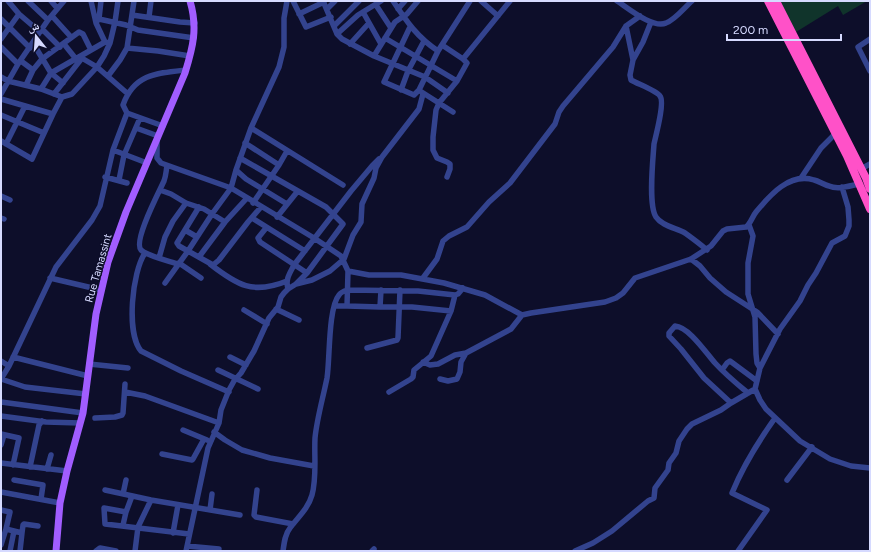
<svg xmlns="http://www.w3.org/2000/svg" width="871" height="552" font-family="Figtree,'Noto Naskh Arabic',sans-serif">
<rect width="100%" height="100%" fill="#0d0e2a"/>
<path fill="#10342b" d="M780 1H867L843 15 838 6 796 32Z"/>
<g fill="none" stroke-linecap="round" stroke-linejoin="round">
<path stroke="#33438e" stroke-width="5.5" d="M8 1 19 14 40 32
M28 1 48 20
M51 1 57 8
M91 1 96 23 105 42
M293 1 306 27 331 17
M323 1 337 34 342 39 374 56 425 77 448 93
M393 1C407 22 417 37 438 51
M481 1 498 16
M617 1C628 8 653 29 666 23 675 20 685 7 692 1
M376 5 391 28
M327 9 335 1
M398 9 405 1
M363 12 381 44
M299 14 324 2
M132 15 180 22 195 23
M52 16 71 37
M149 17 151 1
M1 19 30 48
M99 19 126 25 138 30 194 38
M97 21 99 19 101 1
M334 26 359 1
M626 26 633 60 630 75 631 80C638 84 657 91 660 96 665 102 656 135 654 144 653 159 648 205 656 217 662 226 676 228 685 233 692 238 700 244 707 250
M410 27 384 82 414 95 419 90 438 51 470 1
M42 29 60 47
M337 34 358 15 381 1
M385 38 457 81
M1 39 19 14
M870 39 858 47 870 71
M33 43 51 73 63 83
M64 44 76 59
M350 44 369 23
M442 45 463 59 467 63 457 81 439 103 436 110 433 137V150L437 158 447 162 450 164V169L447 177
M1 47 18 64
M127 48 158 51 190 56
M374 56 395 22 407 14 418 1
M80 57 97 67 128 94
M463 59 510 1
M633 60 643 42 651 22
M21 61 33 70
M108 76 120 60 127 48 134 1
M1 77 8 81 41 89 62 97 72 94 97 67 104 56 110 43 115 22 118 1
M26 85 33 70 42 59 79 32 83 34 91 50
M41 89 51 73 105 42 110 43
M401 90 408 71 424 41
M420 91 453 112
M1 94 18 64 48 20 64 1
M54 94 82 58
M1 99 53 114
M1 115 44 133
M163 126 127 113 123 105C134 74 157 73 186 70
M136 128 158 136
M251 128 343 185
M157 140V158L161 163 231 188 314 238 341 256 348 271 347 306 380 307 381 290
M1 141 32 159 53 114 62 97
M245 143 279 165
M6 144 25 106
M113 150 147 163
M240 158 326 207 343 224 307 273 296 284
M167 166C166 171 166 176 164 181 159 192 133 241 141 250 147 256 169 261 178 264
M861 169 870 164
M236 170 246 179 287 204
M105 177 127 183
M801 178 821 148 836 133
M119 180 124 155 140 118
M842 187 848 207 849 220V226L845 236 832 243 816 273 808 285 800 301 780 329 760 368 755 389 760 400 766 409 800 441 830 459 851 466 870 468
M160 190 171 194 186 203 204 209 225 222
M1 196 10 200
M253 203 279 165 287 151
M199 207 177 243 179 246 213 265 219 260 248 222 261 207
M277 217 297 192
M1 218 4 219
M252 218 305 251
M749 225 753 236 748 263V294L755 317 756 354 757 363 760 368
M266 228 258 238 260 242 307 273
M185 230 197 237
M145 253C132 272 126 333 141 351L181 371 229 392
M199 257 225 222 247 198
M159 258 165 237 173 221 186 203
M691 259 700 266 710 278 726 292 757 312 778 334
M179 263 201 278
M210 264C237 285 253 295 287 281
M348 271 369 275H401L444 283 485 295 522 315 531 313 605 302 616 298 623 293 635 278 691 259 711 246 723 231 727 229 746 227C751 223 752 217 756 212 770 195 790 172 814 180 819 181 824 185 829 186 838 190 849 186 859 184
M50 278 101 290
M423 278 437 259 443 241 449 236 467 227 489 202 510 183 555 124 559 112 563 106 613 47 626 26 640 16
M165 283 188 251 212 214 231 188 236 170 251 128 279 67 284 47V18L287 1
M288 289C285 279 290 273 294 265L351 191 372 166 379 159
M335 306H347
M380 307H412L451 311 455 295
M276 309 299 320
M244 310 267 324
M367 348 397 340 398 338 400 290
M13 357 88 376
M230 357 246 365
M1 361 9 366
M423 362 430 365 438 364 455 355 466 353
M89 364 128 368
M218 370 258 389
M722 370 727 363 730 361 757 381
M1 379 9 366 56 267 92 220 100 206 113 150 127 113
M1 379 25 387 86 394
M440 379 448 381 457 379 460 372 461 362 466 353 511 329 522 315
M125 392 145 396 219 423
M389 392 411 379 413 377 414 370 431 356 451 311
M1 402 83 413
M731 403 704 378 681 349 669 336V333L675 326C689 327 706 353 715 363 725 374 737 384 748 393
M1 416 46 422 80 423
M95 418 115 417 122 415 123 413 125 384
M183 430 207 440
M214 432 225 440 242 450 270 458 314 466
M1 434 19 438 13 465
M1 445 4 435
M162 454 192 460 193 459 204 439
M1 463 67 471
M30 467 39 425 42 421
M47 469 51 455
M14 480 43 485 41 499
M787 480 812 447
M105 490 151 500 240 515
M257 490 254 515 256 517 293 524
M1 492 60 503
M123 494 126 480
M132 496 126 512 104 508 105 524 189 534
M1 510 10 512 6 529 22 533 20 551
M210 510 212 494
M123 525 126 512
M22 533 23 525 24 524 38 526
M173 533 178 505
M1 545 6 529
M187 546 219 549
M10 551 14 531
M96 551 100 548 116 551
M135 551 138 527 151 500
M186 551 208 448 219 423 221 410 229 390 234 381 241 373 254 351 269 318 278 307 281 297 284 293 288 289 296 284 312 280 330 271 344 259 353 235 361 222 362 204 374 178 376 168 382 157 419 109 423 94
M283 551C284 543 285 534 290 528 298 517 308 509 312 495 317 477 314 457 315 438 317 418 323 398 327 378 330 360 328 308 339 295 341 292 344 291 347 290L418 291 455 295 458 294 463 288
M372 551 374 549
M575 551 593 543 612 531 648 501 654 498 655 488 668 470 669 463 676 453 679 441 687 429 692 424 721 410 731 403 755 389
M738 551 767 510 732 493C743 466 758 442 775 418"/>
<path stroke="#a15dff" stroke-width="7" d="M56 551 60 503 67 471 83 413 96 314 108 262 126 212 185 73C193 47 198 28 190 1"/>
<path stroke="#ff51c8" stroke-width="8" d="M768 1 847 156 870 209
M776 1 866 178 870 189"/>
</g>
<g text-anchor="middle" stroke-width="3" stroke-linejoin="round" paint-order="stroke">
<g font-size="11" fill="#d6daff" stroke="#0d0e2a">
<text transform="translate(98 268) rotate(-74)" y="4">Rue Tamassint</text>
</g>
</g>
<rect width="871" height="552" fill="none" stroke="#d6daff" stroke-width="4"/>
<g transform="translate(36 36) rotate(343)" stroke="#0d0e2a" stroke-width="3" paint-order="stroke">
<path d="M0-3L7 15L0 10L-7 15Z" fill="#d6daff"/>
<text y="-6" font-size="11" font-weight="bold" text-anchor="middle" fill="#d6daff">ش</text>
</g>
<path d="M727 34v6h114v-6" fill="none" stroke="#d6daff" stroke-width="2"/>
<text x="733" y="34" font-size="12" fill="#d6daff" stroke="#0d0e2a" stroke-width="3" paint-order="stroke">200 m</text>
</svg>
